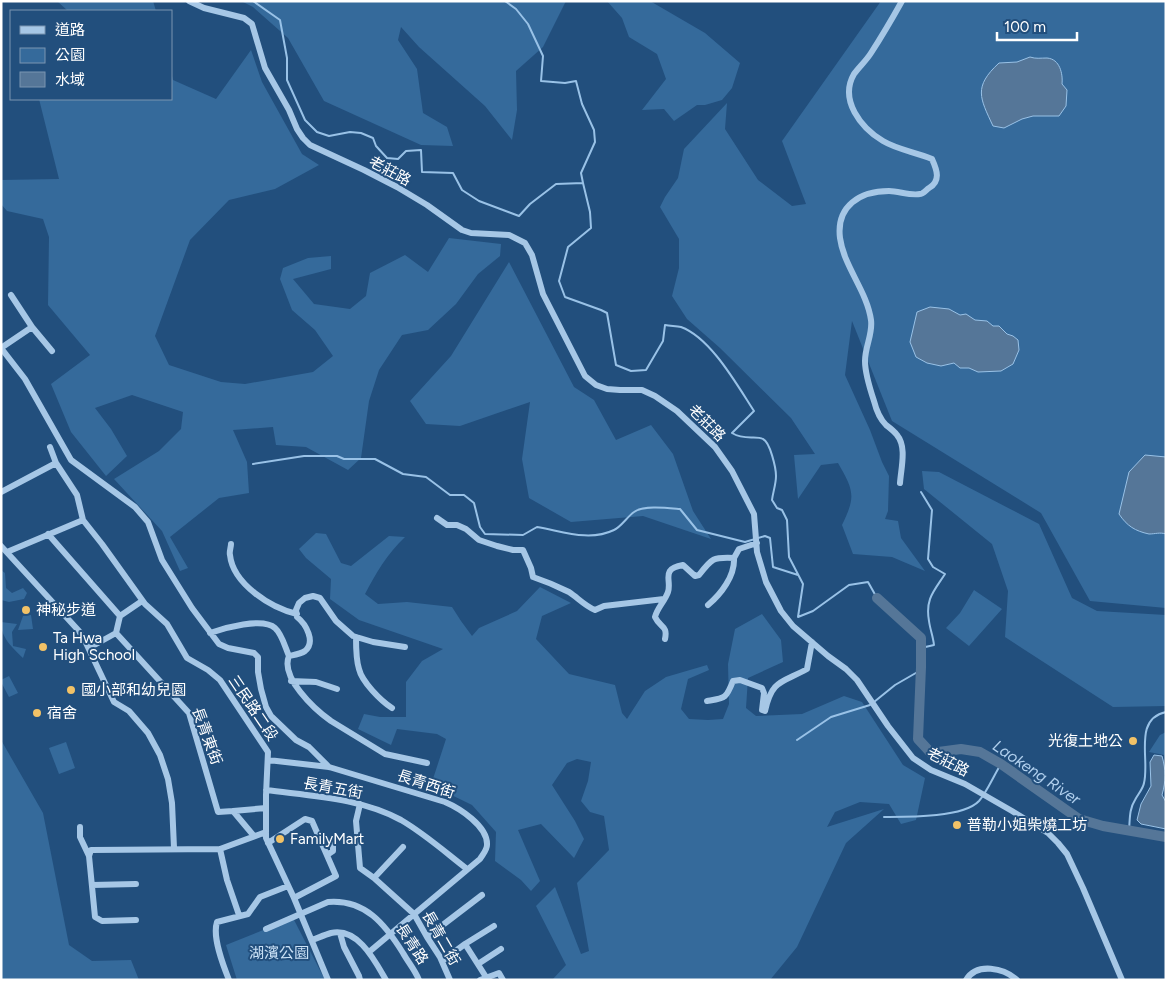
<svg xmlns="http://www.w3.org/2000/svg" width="1167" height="981" font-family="Figtree,'Noto Sans TC',sans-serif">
<rect width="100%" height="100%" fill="#224f7d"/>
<path fill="#356a9b" d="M57 1H153L156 11H68Z
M241 1H566L543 47 516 71 517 110 512 140 485 106 419 47 401 27 398 40 417 69 423 113 447 127 453 146 421 145 324 101 288 38 253 7Z
M607 1H650L705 33 740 63 732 88 722 100 705 105H697L674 121 664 109 642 110 666 79 657 54 629 37 622 18Z
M881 1H1166V608L1090 601 1041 513 892 421 852 321 845 375 870 430 882 462 889 476 888 511 885 519 898 521 901 538 925 571 892 557 853 554 842 525C856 496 854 491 838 463L821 465 798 499 794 455 815 454 791 418 720 348 687 319 672 296 679 268V239L660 207 665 197 678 178 684 149 727 103 725 129 758 180 792 206 806 204 782 141Z
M251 50 262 82 302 154 319 165 275 189 229 200 190 240 155 336 169 365 221 382 245 384 313 372 333 356 315 330 292 310 280 279 283 268 308 258 331 256V269L293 279 314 304 350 309 366 296 370 273 405 255 428 272 449 238 501 244 500 256 478 274 456 304 428 330 402 335 379 370 369 401 361 458 348 470 306 447 276 445 273 427 233 430 247 462 249 493 219 498 170 537 188 568 180 571 162 531 114 479 159 451 181 429 183 412 132 395 95 408 111 429 127 456 106 476 71 432 51 384 90 355 48 305 49 237 43 219 7 211 1 204V180L59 179 39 99H171V72L173 80 216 99Z
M509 262 574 387 594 400 616 440 651 425 673 454 693 511 711 539 643 516 571 522 529 498 522 459 530 402 460 426 426 424 410 401 451 356Z
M922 471 939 472 1039 524 1072 598 1097 611 1166 615V706L1113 707 1005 637 1008 591 992 544 924 489Z
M316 533 326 534 341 563 351 566 389 536 405 537C387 554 376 573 365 594L378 604 407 602 452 607 461 621 472 636 479 628 517 611 540 587 571 603 542 616 536 639 569 674 615 685 622 713 627 719 645 691 666 677 707 665 709 670 688 679 681 709 689 719 708 720 723 719 729 704 728 664 735 629 762 614 781 640 783 662 748 678 746 708 756 716 802 714 844 696 862 702 903 765 925 778 916 820 901 824 889 804 860 802 835 812 827 827 884 809 846 843 797 947 770 980H552L566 965 536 906 555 887 581 954 589 951 577 883 609 850 604 816 590 812 581 801 588 781 591 762 577 759 567 763 552 785 575 821 584 839 574 858 541 824 518 830 540 881 531 891 521 880 495 861 496 832 472 805 431 785 446 739 437 734 397 729 391 745 358 729 364 714 380 717H406V682L422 661 443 649 359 620 330 599 331 579 306 558 299 549Z
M1 570 5 573 6 588 12 593 23 588 27 593 24 599 9 602 1 600Z
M974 590 1002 609 969 646 946 628 960 613Z
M31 615 33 629 18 630 23 616Z
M1 622 17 624 12 632 13 646 26 649 23 658C12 647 1 638 1 622Z
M9 676 18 693 9 697 1 682V680Z
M1166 732V763L1164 755 1149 752 1160 735Z
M1 740 43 813 69 945 92 961 131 960 139 980H1Z
M66 742 75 768 59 774 49 748Z
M293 918 325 980H237L226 945Z"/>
<path fill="#557698" stroke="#99c2e7" d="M1030 57C1036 59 1040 58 1047 58 1060 59 1063 74 1062 84L1067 90 1066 106 1059 116H1033L1022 119 1004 128 993 126C980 98 973 87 999 63L1017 62Z
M930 307 949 309 960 315 966 314 975 320 987 321 993 326H999L1007 334 1013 336 1018 340 1019 350 1013 364 1001 371 978 372 969 368H960L954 363 941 366 927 363 916 357 910 342 917 312Z
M1145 455 1166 457V534C1160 532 1155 534 1149 534 1135 531 1127 526 1119 514L1129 472Z
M1154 755 1162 756C1166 770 1166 781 1162 795L1166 802V829L1141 824 1137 820 1141 804 1151 786 1150 762Z"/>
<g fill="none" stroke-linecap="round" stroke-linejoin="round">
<path stroke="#99c2e7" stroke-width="2" d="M253 1 280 20 287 58V80L305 120 317 132 329 136 350 132 361 133 373 138 376 146 387 158 398 159 406 151 421 150 422 172 453 173 462 190 479 201 519 216 530 204 556 184 583 183 590 212 591 228 568 247 559 281 565 297 601 310 607 313 616 365 631 371 646 370 663 341 665 325C670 326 676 326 681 327 711 338 737 385 754 411L732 433C745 441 756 435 763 439 770 442 776 468 776 476 776 484 773 492 772 500L777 508 782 510 787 520 789 557 803 584 798 617 813 611 849 585 868 582 877 598
M505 1 516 9 528 24 543 56 541 81 565 83 576 81 582 104 594 130 595 142 581 173 583 183
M253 464 304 456H337L344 459H375L403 474 426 477 450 495H464L474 503 480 527 485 534 523 535 537 527C562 531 589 542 614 530 621 527 627 517 634 512 643 505 668 508 680 509L697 530 745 542 765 536 770 538 773 567 798 575
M921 648 934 645C933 636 930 629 929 621 925 599 934 591 945 574L933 567 928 559 932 510 921 492
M874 702 895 685 921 670
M797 740 831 717 870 705
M884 817C906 817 963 818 979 801 987 792 994 775 1001 764
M1129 830C1130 820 1129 809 1135 800 1138 794 1143 789 1144 783 1150 759 1133 719 1166 712"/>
<path stroke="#557698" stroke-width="10" d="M877 598 921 638V667L918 739 931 753 961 749 980 752 1001 764 1079 819 1103 826 1166 837"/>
<path stroke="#a6c7e6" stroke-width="6" d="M189 1 204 8 244 18 252 24 265 68 289 110 297 129 303 138 310 145 364 170 397 187 427 205 462 230 471 233 509 235 525 243 532 255 543 294 585 376 596 385 607 389 620 390H642L655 396 677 411 715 447 732 471 754 514 757 552 766 582 781 611 793 626 828 656 846 669 857 680 888 726 913 758 931 770 965 784 1012 811 1048 833 1058 843 1067 854 1083 888 1122 980
M11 295 32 327 52 351
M32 327 1 348 25 379 71 460 135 507 148 522 162 560 192 608 219 644 228 648 254 653 258 657V672L261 689 266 707 271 716 296 740 309 747 329 767
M50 447 56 463 77 495 83 520 102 544 145 604 167 624 187 658 208 670 220 680 268 752 266 795V838L294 898 328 980
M900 483C901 468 907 447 897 435 894 431 890 428 886 425 880 419 876 409 874 401 870 389 865 373 865 361 865 346 873 334 871 320 867 291 844 267 840 238 836 206 860 191 889 191 899 191 910 196 920 194 923 194 926 190 929 188 941 181 937 170 932 159 916 152 898 150 883 141 861 128 839 100 854 74 859 67 866 61 871 53 882 36 892 19 902 1
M1 492 56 463
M437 518 447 525H457L466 529 479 540 497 546 513 550H523L531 568 533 577C545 581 557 586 569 592 578 598 585 606 595 610L604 606 664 599
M48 534 120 616 142 601
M231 544C231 547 229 552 230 555 233 584 271 608 297 614
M1 546 79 631 86 643 114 702 129 711 148 733 160 755 168 779 172 803 174 848
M7 552 83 520
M708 605C721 594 735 576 734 558
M116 633 189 713 218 812 233 811 254 836
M210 633C224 628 263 617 275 628 282 634 285 647 289 656
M356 637C356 647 356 660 359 669 362 682 381 701 392 708
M665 639C668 625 660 628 655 617 657 608 665 601 668 592 672 580 660 569 683 565L695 576 699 575C712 558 713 557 734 558L739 549 757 543
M405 647 373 642 353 636 336 621 320 598 313 596 305 598 299 603 296 610 297 617C306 624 316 642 305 651 301 654 294 655 289 656 280 677 314 709 331 721L385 754 427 763
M89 648 116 633 120 616
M291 681 316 682 337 689
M707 701C725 698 726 699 733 681L740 680 762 688 764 693 762 710 765 711C772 679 782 683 807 669L812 642
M268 760 329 767 445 802C459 808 488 826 487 845 487 850 483 854 480 859L369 952
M266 790C311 796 361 798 401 820 425 834 445 852 467 869
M360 804 356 821 360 868 374 878
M233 811 266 808
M80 827V837L89 856
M321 841 328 840 333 844V851L327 855
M268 843 305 819 312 821 336 876 294 898
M403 847 374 878 414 914 427 937 440 957 450 980
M220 849 227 880 239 915
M92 885 136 884
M136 920 102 921 95 917 89 856 91 850 220 849 266 832
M266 929 328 902C365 899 385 924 403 953 408 962 415 970 419 980
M340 933 344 947 359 976 360 980
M427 937 482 895
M312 940C318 938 324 935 331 933 358 927 375 961 386 980
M465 944 494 926
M442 961 465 944 486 977
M478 964 501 949
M229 980C223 965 212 937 217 922L248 914 260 897 288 886
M480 980 499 973 503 980
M966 980C977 962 1004 968 1017 980"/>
</g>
<g fill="#f2c267" stroke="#224f7d" stroke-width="2">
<circle cx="26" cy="610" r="5"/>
<circle cx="43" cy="647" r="5"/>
<circle cx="71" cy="690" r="5"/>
<circle cx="37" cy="713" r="5"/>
<circle cx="1133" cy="741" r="5"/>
<circle cx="957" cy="825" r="5"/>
<circle cx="280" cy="839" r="5"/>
</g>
<g text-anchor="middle" stroke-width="4" stroke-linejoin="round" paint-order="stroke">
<g font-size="15" fill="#fff" stroke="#224f7d">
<text transform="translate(390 171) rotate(28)" y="5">老莊路</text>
<text transform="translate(707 423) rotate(45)" y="5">老莊路</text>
<text transform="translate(253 708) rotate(56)" y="5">三民路二段</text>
<text transform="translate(207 736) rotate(70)" y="5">長青東街</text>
<text transform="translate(948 762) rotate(27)" y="5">老莊路</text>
<text transform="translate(426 784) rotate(18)" y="5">長青西街</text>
<text transform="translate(333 788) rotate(10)" y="5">長青五街</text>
<text transform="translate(441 938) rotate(60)" y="5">長青二街</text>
<text transform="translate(412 944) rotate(57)" y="5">長青路</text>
</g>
<g font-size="15" fill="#fff" stroke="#224f7d" text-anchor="start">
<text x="36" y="615">神秘步道</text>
<text x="53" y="643">Ta Hwa<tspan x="53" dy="17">High School</tspan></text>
<text x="81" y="695">國小部和幼兒園</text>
<text x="47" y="718">宿舍</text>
<text x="1123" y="746" text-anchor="end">光復土地公</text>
<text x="967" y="830">普勒小姐柴燒工坊</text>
<text x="290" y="844">FamilyMart</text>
</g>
<g font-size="15" fill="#c9e0f5" stroke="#224f7d">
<text x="279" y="958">湖濱公園</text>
</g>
<g font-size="16" font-style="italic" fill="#b1d0ee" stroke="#224f7d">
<text transform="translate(1037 772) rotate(34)" y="6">Laokeng River</text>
</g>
</g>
<rect width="1167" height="981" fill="none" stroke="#ffffff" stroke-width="5"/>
<rect x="10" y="10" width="162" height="90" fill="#224f7d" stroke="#7a95b1"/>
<rect x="20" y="26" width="25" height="8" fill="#a6c7e6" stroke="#7a95b1"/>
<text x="55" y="35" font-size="15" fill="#ffffff">道路</text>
<rect x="20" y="48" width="25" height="15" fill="#356a9b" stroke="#7a95b1"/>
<text x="55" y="60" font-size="15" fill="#ffffff">公園</text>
<rect x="20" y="72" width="25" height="15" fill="#557698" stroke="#7a95b1"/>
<text x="55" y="85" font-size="15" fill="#ffffff">水域</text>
<path d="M997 32v8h80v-8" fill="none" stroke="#ffffff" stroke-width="2.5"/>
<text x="1004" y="32" font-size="15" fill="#ffffff" stroke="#224f7d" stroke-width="4" paint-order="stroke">100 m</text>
</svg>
